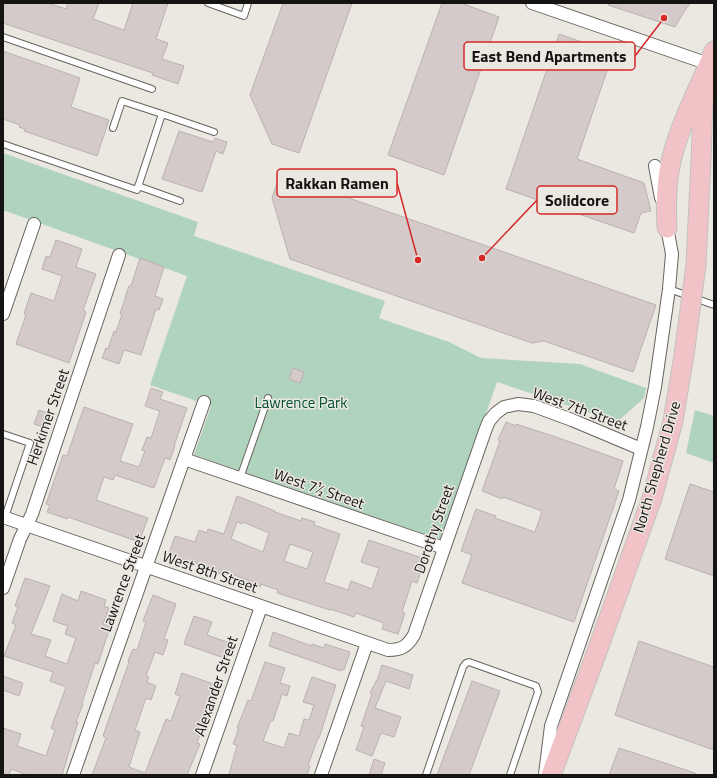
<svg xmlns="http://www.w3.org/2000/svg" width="717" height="778" font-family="'Titillium Web',sans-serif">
<rect width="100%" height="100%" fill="#ebe7e1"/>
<path fill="#b0d3be" d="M3 153 198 222 194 236 385 301 379 318 449 342 481 358 580 364 646 388 644 398 617 422 497 382 442 540 194 455 211 406 150 385 187 276 3 210Z
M695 410 714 416V463L686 453Z"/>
<path fill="#d3cac9" stroke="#bab2b0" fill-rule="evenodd" d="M3 3H48L66 9 68 3H99L93 19 124 30 133 3H168L156 39 168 43 162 59 184 66 178 84 152 75 153 73 3 23Z
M283 3H352L299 153 272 144 250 95Z
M442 3H461L499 17 444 175 388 155Z
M608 3H691L685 10 675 27 608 5Z
M559 34 613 53 577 159 644 183 651 211 641 213 634 233 506 189Z
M3 51 80 78 71 107 109 120 97 156 24 131 25 129 19 127 20 125 3 119Z
M179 131 213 142 215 138 227 142 223 154 216 151 202 192 162 179Z
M280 174 656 305 633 372 544 341 532 343 290 259 272 198Z
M56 240 82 249 76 267 96 274 83 310 86 312 69 363 16 344 26 315 24 314 31 293 54 301 62 276 42 269 46 256 50 257Z
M140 258 164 267 155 296 163 299 159 310 156 309 141 355 124 350 119 364 102 358 106 348 108 349 114 331 116 332 122 314 120 313 126 297H125L129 286H131Z
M293 368 304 372 300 383 289 379Z
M151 388 163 392 160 399 187 408 174 446H175L170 460 165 458 154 488 115 475 113 480 104 477 96 500 148 518 139 542 68 517 67 519 47 512 50 505 46 504 63 455 67 456 84 407 133 424 120 461 139 467 145 451 142 450 147 437 151 438 160 411 145 406Z
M39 410 51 414 47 428 34 424Z
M506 422 516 426V424L556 437 623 461 614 489 619 491 574 622 462 583 472 555 461 551 476 509 496 516 495 518 535 532 542 511 503 497 502 499 482 491 500 441 498 440Z
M690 484 714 492V576L665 559Z
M237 496 275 511V512L301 521 302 518 315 522 314 525 340 534 324 582 348 590 351 581 372 589 379 568 361 562 369 540 425 559 417 583 412 581 402 612 405 613 398 634 382 629 384 623 356 613 354 617 330 609V610L277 593 278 590 261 584 260 587 252 584V582L227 572 225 576 211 570V568L183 559 182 561 168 556 175 536 195 542 199 530 207 533 208 529 224 534ZM237 522 242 524 243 522 269 533 263 552 231 539ZM290 544 313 552 307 569 284 561Z
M25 578 50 586 31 634 51 640 45 656 67 664 76 638 65 634 68 626 53 621 62 594 78 601 81 591 106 600 104 606 109 608 103 624 110 627 98 664 95 663 82 703 83 704 76 722H78L62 775H28L11 769 9 775H3V728L21 734 17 746 46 756 55 730 51 728 66 687 50 681 53 672 4 656 16 625 12 623 18 607 15 606Z
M153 595 176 604 164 639 168 640 163 655 155 652 146 676 149 677 147 682 156 686 151 700 146 698 135 730 140 732 129 767 145 773 166 719 171 721 180 696 175 694 182 673 219 686 212 707 206 705 198 730 201 732 197 743 200 744 187 775H92L106 738 103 736 129 662 128 661 133 649 137 650 146 622 143 621Z
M194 616 212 622 207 635 233 644 227 659 184 644Z
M273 632 312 646V644L324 648 325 644 350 652 344 670 342 669 341 671 269 646Z
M639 641 714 667V750L615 715Z
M265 662 285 668 280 683 290 686 287 696 282 694 273 721 271 720 263 741 284 748 289 733 299 736 304 719 309 720 314 705 303 702 312 677 336 685 319 738H318L308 765 310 766 307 775H229L237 745 233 744 239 728H237L248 700 251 701Z
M382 665 413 675 409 689 386 681 375 708 401 717 394 737 381 733 372 756 356 750 364 727 361 726 372 694 370 693 376 681H377Z
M3 676 23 683 19 696 3 690Z
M472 681 500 691 469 775H437Z
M619 748 695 773V775H609Z
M374 759 385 763 381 775H369Z"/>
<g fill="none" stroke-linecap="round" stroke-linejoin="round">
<g stroke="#67635e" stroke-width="8">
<path id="service" d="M208 3 244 16 248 3
M3 37 152 89
M113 128 122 101 162 114
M3 144 137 190 162 114 214 132
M138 186 180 201
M669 289 714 305
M3 434 30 443 5 517
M240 478 268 398
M426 775 463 667 466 663 469 662 536 686 538 692 510 775"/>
</g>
<g stroke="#67635e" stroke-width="14">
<path id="minor" d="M532 3 709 64
M655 166 661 198
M3 314 34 224
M184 459 444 548
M3 517 388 650C401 650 407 647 414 635L485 431 489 421 496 413 504 407 518 404 534 406 572 420 641 449
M3 588 20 539 32 514 119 255
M545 774 551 726 629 500 647 427 655 387 669 289 672 254 666 222
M73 775 204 402
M202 775 261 607
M321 775 367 643"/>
</g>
<g stroke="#c2c2c1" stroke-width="21">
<path id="primary" d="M701 160C703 124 700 84 714 51
M667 228C666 211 666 195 668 178 673 139 693 101 709 64
M551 775 595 657"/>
</g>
<use href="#service" stroke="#fff" stroke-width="6"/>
<use href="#minor" stroke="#fff" stroke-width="12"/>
<use href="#primary" stroke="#f2c3c6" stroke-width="19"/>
<g stroke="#c2c2c1" stroke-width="21" stroke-linecap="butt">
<path id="primary-bridge" d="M595 657 652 498 673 421 684 355 696 265 701 160"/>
</g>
<use href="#primary-bridge" stroke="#f2c3c6" stroke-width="19"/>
</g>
<g text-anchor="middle" stroke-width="3" stroke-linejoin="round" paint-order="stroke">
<g font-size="15" fill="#005232" stroke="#ebe7e1">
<text x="301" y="408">Lawrence Park</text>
</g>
<g font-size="15" fill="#161412" stroke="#ebe7e1">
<text transform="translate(580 409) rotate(20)" y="5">West 7th Street</text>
<text transform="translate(48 417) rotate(-71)" y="5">Herkimer Street</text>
<text transform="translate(657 467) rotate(-74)" y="5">North Shepherd Drive</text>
<text transform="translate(319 489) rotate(19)" y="5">West 7½ Street</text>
<text transform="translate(434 529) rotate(-71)" y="5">Dorothy Street</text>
<text transform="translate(210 572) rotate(19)" y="5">West 8th Street</text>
<text transform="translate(123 583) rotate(-70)" y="5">Lawrence Street</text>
<text transform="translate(216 686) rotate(-71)" y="5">Alexander Street</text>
</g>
</g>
<path fill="none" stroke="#d62828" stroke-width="1.5" d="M664 18L635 56M418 260L397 183M482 258L537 200"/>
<g fill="#d62828" stroke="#ebe7e1" stroke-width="1.5">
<circle cx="664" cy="18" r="4"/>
<circle cx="418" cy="260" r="4"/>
<circle cx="482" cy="258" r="4"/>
</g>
<g fill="#ebe7e1" stroke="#d62828" stroke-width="1.5">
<rect x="464" y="42" width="171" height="28" rx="4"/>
<rect x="277" y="169" width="120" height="28" rx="4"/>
<rect x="537" y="186" width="80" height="28" rx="4"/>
</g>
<g font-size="16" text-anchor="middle" font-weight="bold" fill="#161412">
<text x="549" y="62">East Bend Apartments</text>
<text x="337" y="189">Rakkan Ramen</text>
<text x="577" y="206">Solidcore</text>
</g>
<rect width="717" height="778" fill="none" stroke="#161412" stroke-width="8"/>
</svg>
